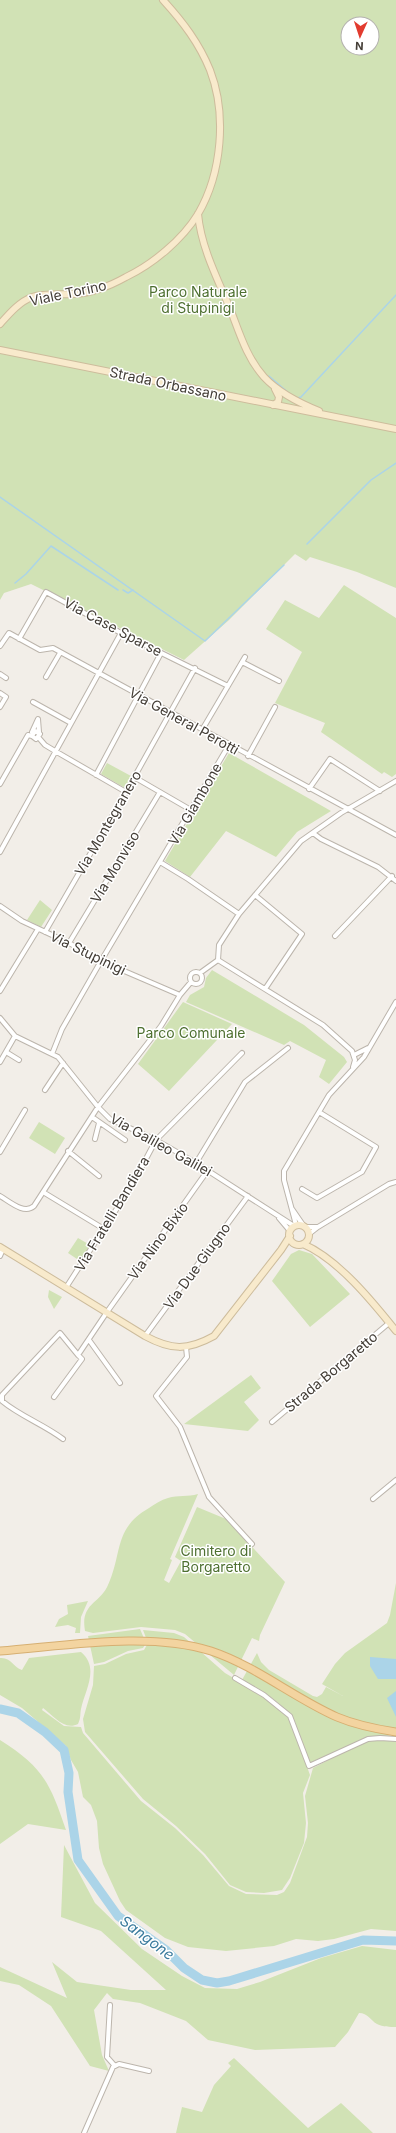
<svg xmlns="http://www.w3.org/2000/svg" width="396" height="2133" font-family="Inter,sans-serif">
<rect width="100%" height="100%" fill="#f2eee8"/>
<path fill="#d1e2b5" fill-rule="evenodd" d="M0 0H396V588L357 572 310 557 306 561 295 554 229 620 184 660 31 584 4 593 0 600ZM348 24H372V48H348Z
M344 585 396 618V774L392 777 384 772 382 774 321 732 325 723 275 703 302 652 266 629 285 600 319 618Z
M229 753 331 811 297 832 276 857 226 831 190 877 165 861Z
M107 763 131 776 125 788 101 774Z
M40 900 52 910 41 927 27 920Z
M212 970 304 1025 344 1057 347 1062 329 1084 319 1077 326 1060 290 1041 284 1045 186 1002 190 995 204 987 206 978Z
M183 1002 232 1024 169 1091 138 1064Z
M39 1122 65 1138 55 1154 29 1138Z
M78 1238 90 1245 80 1261 68 1253Z
M299 1250 312 1254 350 1294 310 1327 272 1281 291 1254Z
M49 1290 62 1297 54 1309 48 1297Z
M251 1375 261 1388 244 1402 259 1420 248 1431 184 1424Z
M198 1494 170 1559 172 1560 164 1580 169 1583 181 1561 175 1557 197 1507 226 1519 285 1582 260 1635 259 1641 252 1638 234 1675 185 1634 175 1630 141 1627 93 1633 85 1631C80 1603 100 1604 108 1585 123 1552 113 1529 149 1508 155 1504 161 1500 168 1498 178 1495 188 1497 198 1494Z
M396 1583V1735L374 1737 310 1765 295 1722C283 1702 261 1691 242 1680L257 1653 261 1662 269 1670 313 1696 317 1697 322 1694 326 1687 343 1696 322 1684 335 1664 345 1653 387 1623 390 1615Z
M88 1601 81 1617 80 1633H75L76 1628 68 1625 55 1627 59 1619 68 1614 67 1605Z
M140 1629 146 1643 143 1648 128 1651 104 1662 94 1664 88 1636Z
M143 1630 174 1633 184 1637 225 1673 264 1696 289 1717 310 1775 303 1793 306 1823 304 1843 290 1878 282 1890 264 1893 246 1892 230 1885 205 1854 176 1826 143 1799 85 1732 83 1719 93 1685 94 1666 105 1664 126 1654 144 1650 148 1643Z
M81 1652C100 1668 85 1690 81 1709 80 1714 81 1718 78 1724 64 1731 53 1715 43 1708L42 1710 64 1726 81 1727 83 1733 141 1801 175 1828 203 1855 229 1886 246 1894 277 1895 284 1892 290 1883 307 1837 308 1823 305 1796 313 1768 368 1740 396 1738V1931L371 1929 334 1939 318 1941 296 1939 274 1946 226 1951 188 1947 165 1938 126 1910 120 1901 103 1864 99 1848 97 1821 91 1805 83 1797 78 1772 71 1760 66 1746 22 1708 0 1695V1658C11 1657 13 1667 22 1670L29 1658Z
M0 1740C43 1767 50 1783 66 1830L28 1824 0 1844Z
M64 1845 95 1903 142 1949 182 1976 205 1988 237 1989 260 1982 321 1958 362 1946 396 1950V2027C390 2027 383 2027 377 2024 370 2020 368 2013 359 2013L348 2032 335 2047 255 2050 208 2040 186 2021 140 2003 113 1999 107 1993 94 2010 102 2055 109 2071 90 2066 51 2006 19 1985 0 1981V1967L67 1998 52 1962 77 1982 131 1990H166L101 1931 61 1917Z
M234 2058 308 2128 341 2103 373 2133H176L182 2107 202 2112 214 2085 231 2066 228 2063Z"/>
<path fill="#abd4e8" d="M370 1657 396 1659V1679H378L370 1666Z
M396 1691V1717L387 1698Z"/>
<g fill="none" stroke-linecap="round" stroke-linejoin="round">
<path stroke="#abd4e8" stroke-width="1.5" d="M269 376 290 394
M297 398 301 397 396 295
M0 497 205 641 284 565
M307 544 371 480 396 463
M15 583 26 574 51 546 118 590
M123 590 128 593 133 590"/>
<path stroke="#abd4e8" stroke-width="9" d="M0 1709 18 1713 45 1732 64 1750 69 1773 68 1792 78 1860 118 1916 166 1950 184 1968 202 1980 217 1983 229 1981 363 1940 396 1941"/>
<g stroke="#bcb5ac" stroke-width="6">
<path id="street" d="M19 639 46 592 121 633 228 686
M0 646 9 633 40 650 53 648 396 835
M242 662 279 681
M0 674 6 678
M46 677 60 653
M0 693 6 697 0 707
M33 702 71 723
M202 730 245 657
M32 732 38 719 39 732
M39 738 45 745 55 751 126 792
M248 756 275 707
M96 775 161 653
M134 777 191 810
M0 784 28 735 32 736 35 731 40 734 36 739 32 736
M309 789 330 759 380 791
M313 833 321 839 378 867 396 881
M0 852 121 633
M160 862 188 879 239 914
M255 895 302 934 265 989
M0 906 22 921 69 943 101 961 180 995
M45 932 126 792 195 668
M335 936 392 876
M69 943 160 792
M218 960 219 945 239 914 301 841 341 813 396 781
M218 960 323 1025 352 1051 355 1060 353 1067
M190 978a6 6 0 1 1 12 0a6 6 0 1 1-12 0Z
M200 973 218 960
M0 991 38 929
M0 1018 15 1036 58 1057 98 1107 110 1119 156 1140 196 1163 294 1226
M6 1052 19 1060
M52 1054 62 1029 101 961 229 745
M354 1055 368 1048
M0 1062 15 1036
M45 1090 63 1063
M92 1117 125 1140
M95 1139 99 1123
M68 1151 99 1176
M0 1152 25 1110
M196 1163 245 1082 288 1048
M302 1189 317 1198 362 1172 376 1147 319 1112
M43 1192 104 1229
M0 1196C9 1201 24 1215 34 1206L98 1107 161 1026 180 995 191 982
M292 1209 303 1225
M279 1218 290 1231
M296 1225 284 1180V1171L329 1095 364 1057 396 1002
M306 1227H317
M309 1234 318 1227 389 1184 396 1182
M0 1256 3 1249
M67 1286 132 1185 156 1140 242 1053
M145 1336 248 1196
M89 1340 120 1383
M186 1347 187 1357 156 1396 180 1427 209 1497 252 1544
M54 1397 82 1359 78 1355 107 1312 208 1170
M272 1422 389 1323
M63 1439C43 1424 20 1416 2 1401V1395L60 1333 78 1355
M373 1499 396 1480
M235 1678 264 1695 290 1716 309 1766 368 1739 380 1738 396 1739
M110 2005 107 2057 115 2066
M84 2133 113 2067 119 2064 149 2071"/>
</g>
<g stroke="#cdbc9c" stroke-width="8">
<path id="secondary" d="M198 214C201 246 216 276 229 306 239 331 246 357 264 377 279 393 299 403 319 411
M0 324C9 314 19 302 32 297 45 293 61 295 74 294 92 293 110 286 126 277 153 264 182 240 198 214 222 173 227 114 210 70 199 43 183 22 163 0
M0 350 396 429
M273 405 278 402 279 397 275 389
M289 1235a10 10 0 1 1 20 0a10 10 0 1 1-20 0Z
M303 1244C338 1259 372 1301 396 1331
M0 1247 145 1336C171 1350 187 1351 214 1336L281 1250 290 1236"/>
</g>
<g stroke="#d6af72" stroke-width="9">
<path id="primary" d="M0 1651C65 1646 149 1631 211 1651 256 1666 294 1698 337 1717 356 1725 376 1729 396 1732"/>
</g>
<use href="#street" stroke="#fff" stroke-width="4"/>
<use href="#secondary" stroke="#f8eacc" stroke-width="6"/>
<use href="#primary" stroke="#f3d4a0" stroke-width="7"/>
</g>
<g text-anchor="middle" stroke-width="3" stroke-linejoin="round" paint-order="stroke">
<g font-size="14" fill="#4e7031" stroke="#fff">
<text x="198" y="297">Parco Naturale<tspan x="198" dy="16">di Stupinigi</tspan></text>
<text x="191" y="1038">Parco Comunale</text>
<text x="216" y="1556">Cimitero di<tspan x="216" dy="16">Borgaretto</tspan></text>
</g>
<g font-size="14" fill="#443e37" stroke="#fff">
<text transform="translate(68 293) rotate(-12)" y="5">Viale Torino</text>
<text transform="translate(168 384) rotate(12)" y="5">Strada Orbassano</text>
<text transform="translate(113 627) rotate(28)" y="5">Via Case Sparse</text>
<text transform="translate(184 721) rotate(29)" y="5">Via General Perotti</text>
<text transform="translate(195 804) rotate(-60)" y="5">Via Giambone</text>
<text transform="translate(108 823) rotate(-60)" y="5">Via Montegranero</text>
<text transform="translate(115 867) rotate(-59)" y="5">Via Monviso</text>
<text transform="translate(88 953) rotate(26)" y="5">Via Stupinigi</text>
<text transform="translate(161 1145) rotate(29)" y="5">Via Galileo Galilei</text>
<text transform="translate(112 1214) rotate(-59)" y="5">Via Fratelli Bandiera</text>
<text transform="translate(158 1241) rotate(-54)" y="5">Via Nino Bixio</text>
<text transform="translate(197 1266) rotate(-54)" y="5">Via Due Giugno</text>
<text transform="translate(331 1372) rotate(-40)" y="5">Strada Borgaretto</text>
</g>
<g font-size="15" font-style="italic" fill="#3b7b9d" stroke="#fff">
<text transform="translate(147 1938) rotate(37)" y="5">Sangone</text>
</g>
</g>
<g transform="translate(360 36) rotate(183)"><circle r="19" fill="#ffffff" stroke="#b4b2af"/>
<path d="M0-3L7 15L0 10L-7 15Z" fill="#e23b2f"/>
<text y="-6" font-size="11" font-weight="bold" text-anchor="middle" fill="#443e37">N</text>
</g>
</svg>
